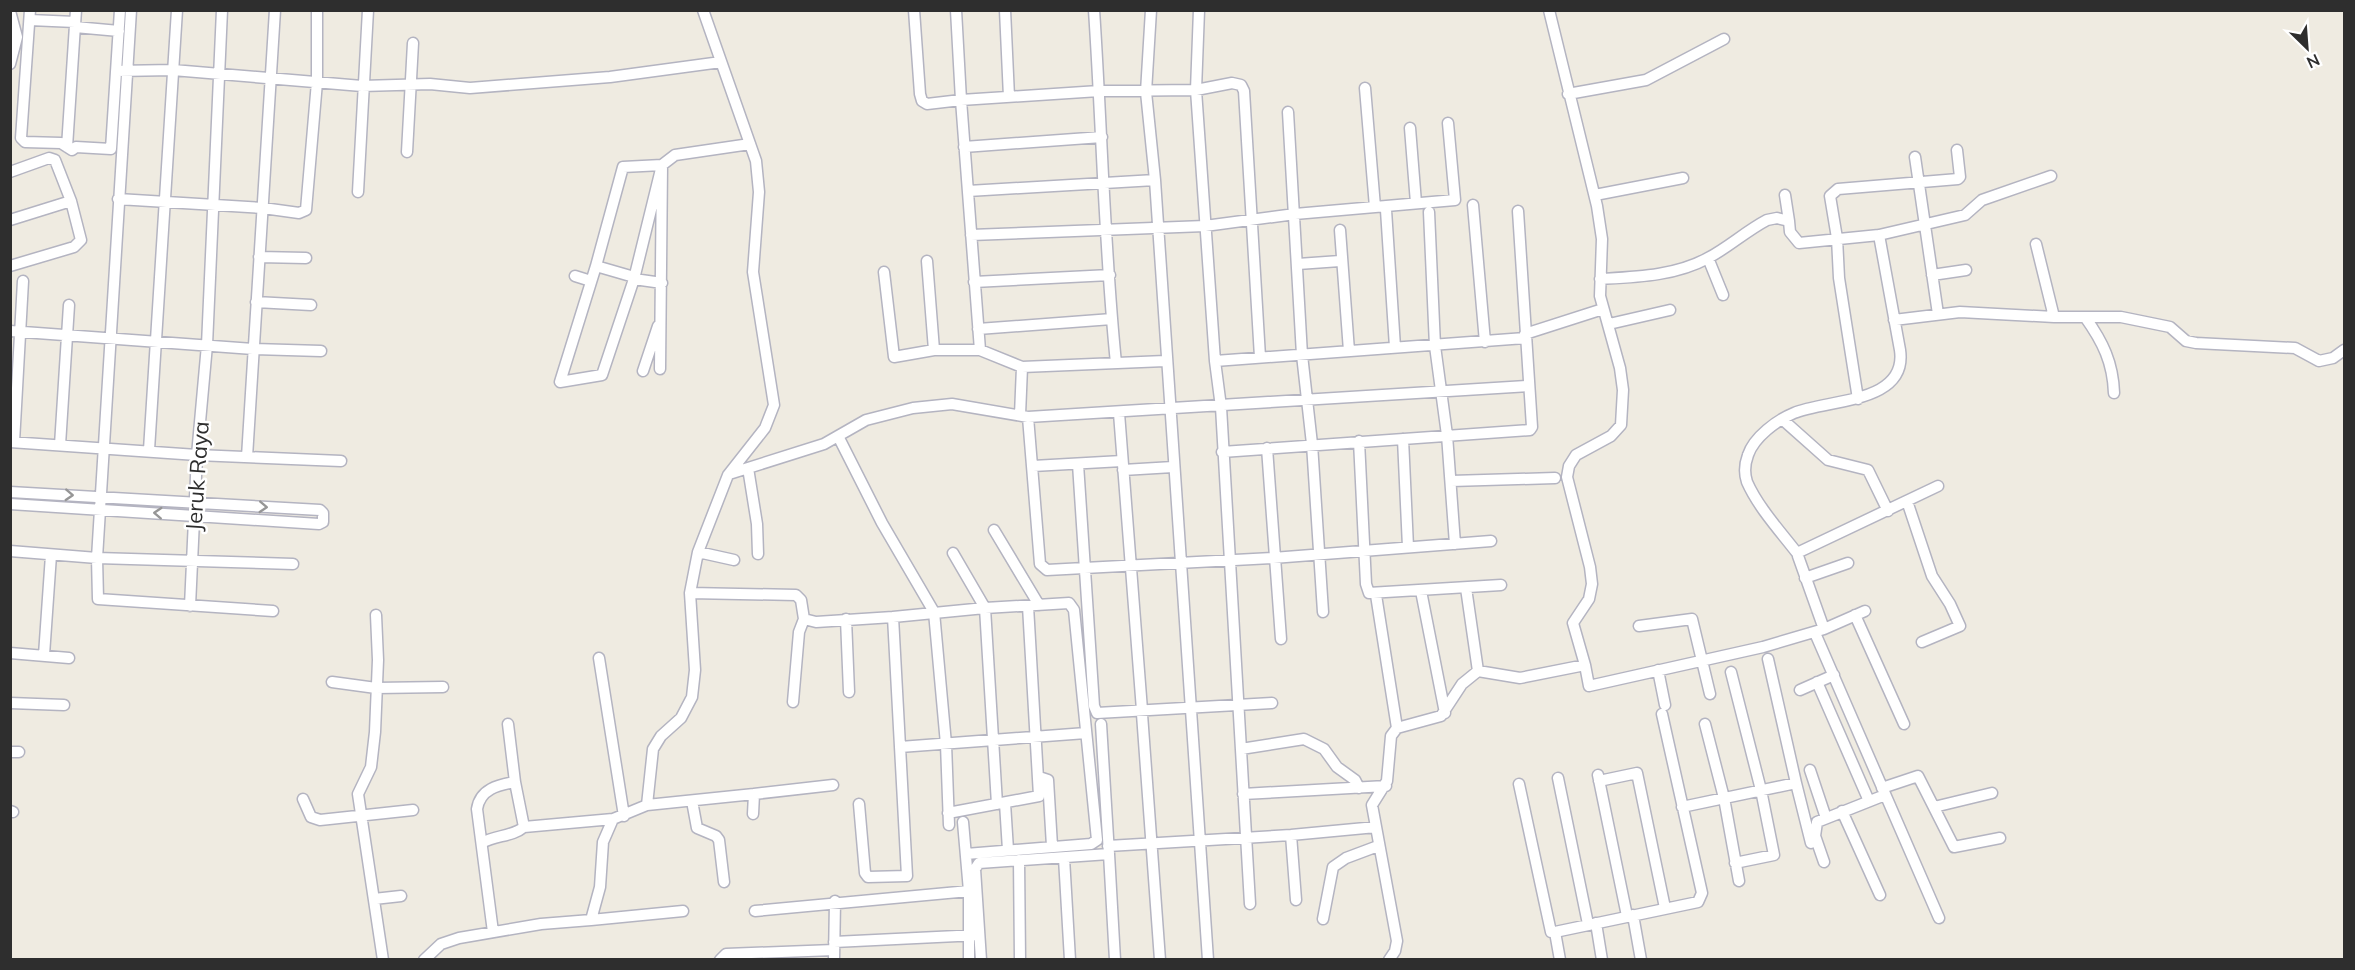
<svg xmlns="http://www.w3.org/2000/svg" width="2355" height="970" font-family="Mulish,sans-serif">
<rect width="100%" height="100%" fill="#efebe1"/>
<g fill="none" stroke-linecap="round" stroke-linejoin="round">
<g stroke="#b4b4c1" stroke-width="13">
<path id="street" d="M30 10 21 138 25 142 61 143 72 150 76 147 111 149 120 10
M131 10 97 558 98 599 273 611
M914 10 920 94 922 101 927 104 961 100 956 10
M1005 10 1009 97
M1094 10C1102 128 1104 246 1116 363
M1151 10 1146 92 1155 180 1208 960
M1199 10 1196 90 1215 361 1221 407 1250 904
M10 11 17 37 10 64
M30 20 75 22
M75 27 119 31
M117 71 173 70 362 86 430 84 470 88 610 77 721 62
M1365 88 1375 207
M1568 94 1646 80 1724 39
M1288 112 1302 355 1312 444 1323 612
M1410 128 1416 203
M67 147 76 10
M964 147 1102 137
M407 152 413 43
M1915 157 1938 314
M662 165 634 279 602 375 560 382 596 266 623 167Z
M10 172 49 158 55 160 71 201 81 240 74 247 10 266
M968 191 1155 180
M358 192 368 10
M1595 195 1683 178
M1785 195 1789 221
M118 199 263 208 299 213 306 210 317 82V10
M1473 205 1485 342
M1386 210 1395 347
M1429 212 1435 346 1447 435 1455 544
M10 220 71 201
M1340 230 1349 351
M971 235 1205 226 1295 214 1455 200 1448 123
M1879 235 1900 350C1908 404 1827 399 1794 413 1777 420 1754 437 1748 455 1745 463 1744 473 1747 482 1758 507 1780 531 1797 553L1938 486
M2036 244 2054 317
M259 257 306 258
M1708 258 1723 295
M927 261 934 350
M1298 264 1340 261
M596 266 634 277
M884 272 894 357 934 350H980L1022 367 1165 361
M1932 275 1966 270
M575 276 591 281
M634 279 662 283
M1600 279C1636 277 1675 276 1708 258 1729 247 1746 231 1767 220L1777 218 1789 221 1790 232 1799 243 1879 235 1965 215 1982 200 2051 176
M974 282 1110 275
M256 302 311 305
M2085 317C2103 342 2113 363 2114 393
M1894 320 1960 312 2054 317H2121L2170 327 2186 341 2196 343 2295 348 2319 361 2333 358 2344 350
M1609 324 1670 310
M978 329 1112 319
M10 331 253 349 321 351
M1525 334 1603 309
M980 350 961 100 1099 91 1196 90 1232 83 1241 85 1244 91 1260 357
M1215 361 1525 338
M660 369 662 165 675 155 750 144
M643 371 658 326
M1858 399 1839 278 1837 238 1830 196 1838 189 1958 179 1960 177 1957 150
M1119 413 1142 710
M1020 415 1022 367
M1028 417 1040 564 1047 570 1273 558 1491 541
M1782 419 1828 460 1868 470 1888 511
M838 436 882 523 934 612 946 744 949 825
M1403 439 1408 547
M1359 441 1366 584 1369 593 1501 585
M10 442 197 455 341 461
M14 442 23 281
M60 445 69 305
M1267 448 1281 639
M149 450 177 10
M1222 452 1530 430 1532 427 1518 211
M247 457 275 10
M1078 464 1094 706 1097 713 1272 703
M1033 466 1122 461
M748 468 757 524 758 554
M1123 470 1173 467
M729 474 824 444 866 420 913 408 952 404 1028 417 1528 386
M1451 481 1555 478
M10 492 320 510 323 513V522L319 524 10 504
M1907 501 1932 576 1950 604 1960 626 1922 642
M994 530 1039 605
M10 551 97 558 293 564
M698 552 734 560
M953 553 985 608 997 804
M1805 578 1848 563
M1421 591 1445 713
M690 593 796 595 801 600 804 619 816 622 893 617
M1376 595 1397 728 1391 736 1387 781 1372 805 1397 941 1395 951 1389 960
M190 606 197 455 207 345 222 10
M376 615 378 660 375 732 371 767 358 794 383 960
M1855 615 1904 724
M846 619 849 692
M1639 626 1692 619 1710 694
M1824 629 1865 611
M1815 633 1939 918
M10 653 69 658
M44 655 51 555
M599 658 624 816
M1768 659 1796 783
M1585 665 1589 686 1763 647 1824 629 1798 556
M1658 670 1665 705
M1478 671 1520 678 1585 665 1573 623 1589 599 1592 584 1590 567 1567 477 1569 466 1576 455 1611 436 1621 425 1623 390 1620 368 1600 296 1602 239 1597 206 1549 10
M1731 672 1761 790 1774 855 1735 863
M332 682 376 688 443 687
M1817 682 1869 801
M1800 690 1834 675
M793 702 799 632 804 619
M10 703 64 705
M1142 714 1160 960
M508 724 515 782 524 827 613 819
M1705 724 1724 798 1739 881
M1397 728 1441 716 1462 684 1478 671 1466 588
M900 747 1086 733
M1241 749 1304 739 1324 749 1337 767 1355 780 1359 788
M10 752H19
M1810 770 1826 818
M1598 775 1627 916
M1039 777 1048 780 1052 846
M1558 778 1588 924
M1599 781 1637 773 1665 908
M1519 784 1551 932H1555
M1882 788 1918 776 1954 847 2000 838
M754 794 833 785
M1243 794 1386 786
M303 799 311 817 320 820 413 810
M692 801 697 828 716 836 719 840 724 882
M1005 803 1008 850
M859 804 865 873 868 877 907 876 893 617 985 608 1069 603 1074 610 1097 840 1091 844 966 854
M647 805 754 794 753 814
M1682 807 1796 783 1811 843
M1934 807 1992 793
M10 811 13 812
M1842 811 1880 895
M948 813 1039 796 1028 606
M963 822 969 891V960
M1291 835 1296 900
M482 843C495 835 512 837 524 827
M1108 846 1291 835 1376 827
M1109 854 1115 960
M1064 858 1070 960
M1019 860 1020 960
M1824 862 1815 836 1817 822 1885 795
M374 899 401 896
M755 911 969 891
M1633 915 1641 960
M1323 919 1333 867 1346 858 1378 846
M591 920 683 911
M1596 923 1602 960
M493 932 477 809C480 789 498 785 515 782
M834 942 978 935
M424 960 441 944 459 938 541 924 591 920 600 887 603 842 613 819 647 805 653 749 661 736 681 718 692 697 695 670 690 593 698 552 728 475 765 428 774 405 753 272 759 192 756 161 703 10
M720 960 726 954 834 950
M834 960 835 901
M981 960 975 869 979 863 1109 854 1101 724
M1560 960 1555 932 1698 902 1702 893 1662 714"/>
</g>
<use href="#street" stroke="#fff" stroke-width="10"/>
</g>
<defs><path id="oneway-chevron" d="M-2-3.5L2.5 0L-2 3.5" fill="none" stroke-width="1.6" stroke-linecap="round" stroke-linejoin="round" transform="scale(1.5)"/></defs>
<g stroke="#969696">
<use href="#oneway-chevron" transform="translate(69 495) rotate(3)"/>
<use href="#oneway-chevron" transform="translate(263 507) rotate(3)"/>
<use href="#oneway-chevron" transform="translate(158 513) rotate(-177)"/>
</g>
<g text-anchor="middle" stroke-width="5" stroke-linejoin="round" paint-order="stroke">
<g font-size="22" fill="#2e2e2e" stroke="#fff">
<text transform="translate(197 476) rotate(-86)" y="8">Jeruk Raya</text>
</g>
</g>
<rect width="2355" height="970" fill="none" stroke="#2e2e2e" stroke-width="24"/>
<g transform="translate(2307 48) rotate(155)" stroke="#ffffff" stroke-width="4.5" paint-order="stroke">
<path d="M0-4.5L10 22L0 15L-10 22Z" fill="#2e2e2e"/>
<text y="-9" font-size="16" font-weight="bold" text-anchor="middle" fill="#2e2e2e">N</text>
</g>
</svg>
